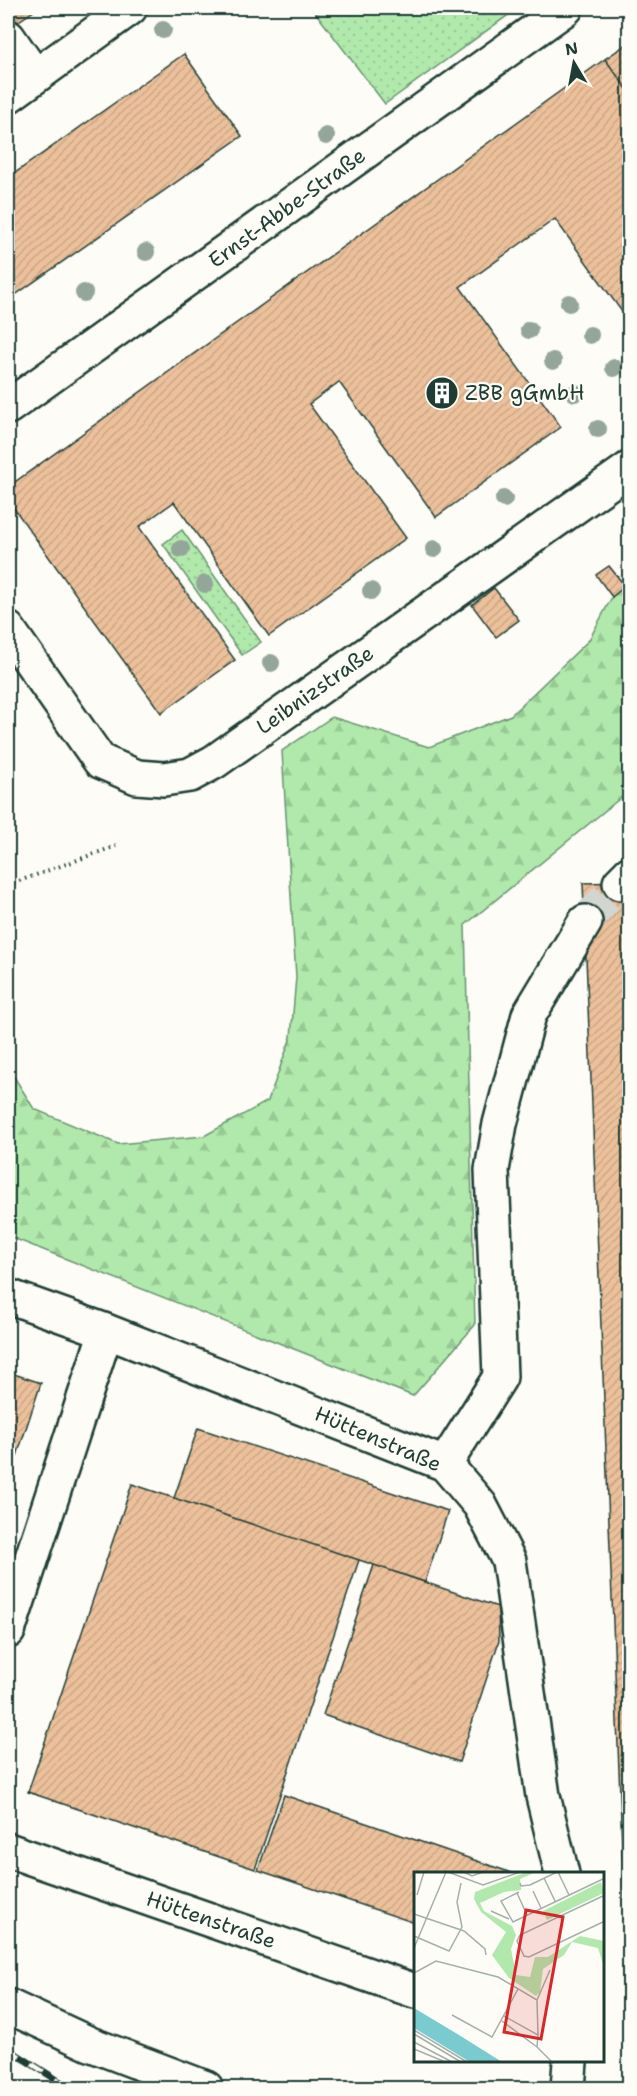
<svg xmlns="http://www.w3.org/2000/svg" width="637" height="2096" font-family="'Shantell Sans',sans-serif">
<defs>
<pattern id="grass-dots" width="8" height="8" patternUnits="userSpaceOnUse" patternTransform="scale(1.5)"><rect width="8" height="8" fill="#b1e9ac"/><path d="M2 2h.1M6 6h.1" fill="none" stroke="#98c995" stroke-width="1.8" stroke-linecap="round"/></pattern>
<pattern id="forest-firs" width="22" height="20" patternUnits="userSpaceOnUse" patternTransform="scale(1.5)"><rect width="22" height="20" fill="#b1e9ac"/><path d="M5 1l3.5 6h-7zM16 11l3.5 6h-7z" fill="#98c995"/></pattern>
<pattern id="building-hatch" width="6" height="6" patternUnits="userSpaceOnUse" patternTransform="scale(1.5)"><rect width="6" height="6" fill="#ecc09b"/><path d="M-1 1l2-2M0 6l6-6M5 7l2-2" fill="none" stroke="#caa686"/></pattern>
</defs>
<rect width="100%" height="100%" fill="#fdfcf7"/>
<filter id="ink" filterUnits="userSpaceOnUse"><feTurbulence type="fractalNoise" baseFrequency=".0167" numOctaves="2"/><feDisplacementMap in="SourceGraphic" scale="12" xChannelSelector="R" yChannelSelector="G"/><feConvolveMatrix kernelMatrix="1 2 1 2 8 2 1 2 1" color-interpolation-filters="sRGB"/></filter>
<g filter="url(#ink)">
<path fill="url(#grass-dots)" stroke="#689370" stroke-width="1.5" d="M312 8H518L385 104Z
M182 530 261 642 242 655 163 544Z"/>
<path fill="url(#forest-firs)" stroke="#689370" stroke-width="1.5" d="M629 582V791L465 925 475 1325 413 1396 8 1236V1067L34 1109 118 1144 204 1136 268 1101 291 1037 296 977 282 751 332 717 429 747 511 715 589 640 612 597Z"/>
<path fill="url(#building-hatch)" stroke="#1f3d34" stroke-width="1.5" d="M8 8H38L13 25 8 17Z
M630 42V93L605 59Z
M184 54 242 136 8 300V178Z
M605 59 630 93V166L623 171 630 179V323L555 219 460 287 561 427 436 517 339 382 309 404 406 538 269 636 174 502 139 527 235 660 161 713 8 500V487Z
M609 566 625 586 612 597 596 575Z
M494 588 519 620 496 637 472 605Z
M630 882V2041L583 883Z
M8 1372 41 1383 8 1483Z
M198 1428 448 1511 425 1582 174 1498Z
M132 1484 359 1560 255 1869 28 1792Z
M374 1565 498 1607 499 1641 459 1762 323 1715Z
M284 1795 515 1874H415V1923L258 1870Z"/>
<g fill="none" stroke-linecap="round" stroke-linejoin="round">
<path stroke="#d1d6d0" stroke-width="33" stroke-dasharray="33 16" stroke-linecap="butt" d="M585 922 620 883"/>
<g stroke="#1f3d34" stroke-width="38">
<path id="minor" d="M8 37 35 76
M8 96 130 8
M8 407 566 8
M8 629 100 761 137 777 164 779 190 775 214 762 630 468
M620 883 630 873
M8 1296 106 1331 445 1464 480 1505 509 1561 543 1796 562 1874
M445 1464 500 1377 492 1170 500 1124 529 1015 585 922
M8 1631 106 1331
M8 1850 415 1991
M8 2006 90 2044 206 2088
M568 2088 570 2062"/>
</g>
<path stroke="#1f3d34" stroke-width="4" stroke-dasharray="1.5 4.5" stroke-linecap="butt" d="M8 885 116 846"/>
<use href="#minor" stroke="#fdfcf7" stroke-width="33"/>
<g stroke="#1f3d34" stroke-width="7">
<path id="rail" d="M8 2049 70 2088"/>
</g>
<use href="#rail" stroke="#fdfcf7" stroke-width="4.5" stroke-dasharray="14" stroke-linecap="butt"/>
</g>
<g fill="#93a699">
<circle cx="163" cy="30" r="9"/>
<circle cx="326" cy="136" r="9"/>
<circle cx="146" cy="252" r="9"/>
<circle cx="84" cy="293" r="9"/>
<circle cx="569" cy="303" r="9"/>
<circle cx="529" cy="330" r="9"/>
<circle cx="590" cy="335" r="9"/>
<circle cx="553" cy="361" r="9"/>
<circle cx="614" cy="368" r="9"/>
<circle cx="575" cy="393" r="9"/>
<circle cx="598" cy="429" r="9"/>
<circle cx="504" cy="499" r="9"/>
<circle cx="181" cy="549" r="9"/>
<circle cx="434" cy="549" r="9"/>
<circle cx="205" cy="584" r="9"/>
<circle cx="371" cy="591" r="9"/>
<circle cx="271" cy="663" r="9"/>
</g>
</g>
<defs>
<g id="building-disc" transform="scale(1.725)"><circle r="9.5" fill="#1f3d34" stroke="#fdfcf7"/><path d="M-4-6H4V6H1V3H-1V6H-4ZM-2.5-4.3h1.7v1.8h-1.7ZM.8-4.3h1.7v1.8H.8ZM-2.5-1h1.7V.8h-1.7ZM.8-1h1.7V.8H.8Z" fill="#fff"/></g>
</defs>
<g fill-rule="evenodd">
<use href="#building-disc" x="442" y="393"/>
</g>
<g text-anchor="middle" stroke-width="4.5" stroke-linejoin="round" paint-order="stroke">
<g font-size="21" fill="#1f3d34" stroke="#fdfcf7">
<text transform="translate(287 208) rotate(-36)" y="7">Ernst-Abbe-Straße</text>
<text transform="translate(315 690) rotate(-35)" y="7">Leibnizstraße</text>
<text transform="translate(378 1439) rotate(23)" y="7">Hüttenstraße</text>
<text transform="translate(211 1920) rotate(19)" y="7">Hüttenstraße</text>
</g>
<g font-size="21" fill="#1f3d34" stroke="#fdfcf7" text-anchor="start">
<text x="465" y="400">ZBB gGmbH</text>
</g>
</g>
<g transform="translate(414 1872)">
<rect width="190" height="190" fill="#fdfcf7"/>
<path d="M187 10 190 21 133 48 129 39Z" fill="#b1e9ac"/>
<path d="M113 0H122L106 7 107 18 90 20 66 31 70 39 98 54 102 63 97 77 102 103 116 105 121 85H134L166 64 190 69V95L184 76 158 70 150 83 129 97 126 120 122 124 95 106 78 83 92 60 67 40 60 27 61 20Z" fill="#b1e9ac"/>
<path d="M0 136 45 163 88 190H56L0 156Z" fill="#7acbd0"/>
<path fill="none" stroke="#a4b0a9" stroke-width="1.5" d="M34 0 69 13 106 0M50 0 58 4 69 0M144 0 155 23M130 6 141 29M106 11 107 14 116 13 143 0M119 19 127 36M105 20 87 29 99 50 191 6M103 21 113 43M3 23 10 0M191 23 106 63 103 69 110 84 115 85 191 49M77 39 95 47M0 42 50 59 71 77 72 83M0 64 35 79 48 55 43 30 47 11M0 76 32 0M0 101 22 89 84 105 123 128 124 163M123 128 136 98M38 143 78 165 104 117M90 144 124 163 123 175 138 190M88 149 123 175M0 158 53 190M0 162 47 190M0 170 38 190M0 177 29 189"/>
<path fill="#d62828" fill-opacity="0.15" stroke="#d62828" stroke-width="3" d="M112 38 149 45 127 167 90 160Z"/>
<rect width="190" height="190" fill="none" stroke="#1f3d34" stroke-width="3"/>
</g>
<rect width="637" height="2096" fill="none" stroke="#fdfcf7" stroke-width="30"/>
<rect x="15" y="15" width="607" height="2066" fill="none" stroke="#1f3d34" stroke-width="2" filter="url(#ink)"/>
<g transform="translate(574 63) rotate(350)" stroke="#fdfcf7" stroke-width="4.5" paint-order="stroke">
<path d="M0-4.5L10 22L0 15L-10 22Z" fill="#1f3d34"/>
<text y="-9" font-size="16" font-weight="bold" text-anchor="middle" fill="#1f3d34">N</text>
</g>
</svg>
